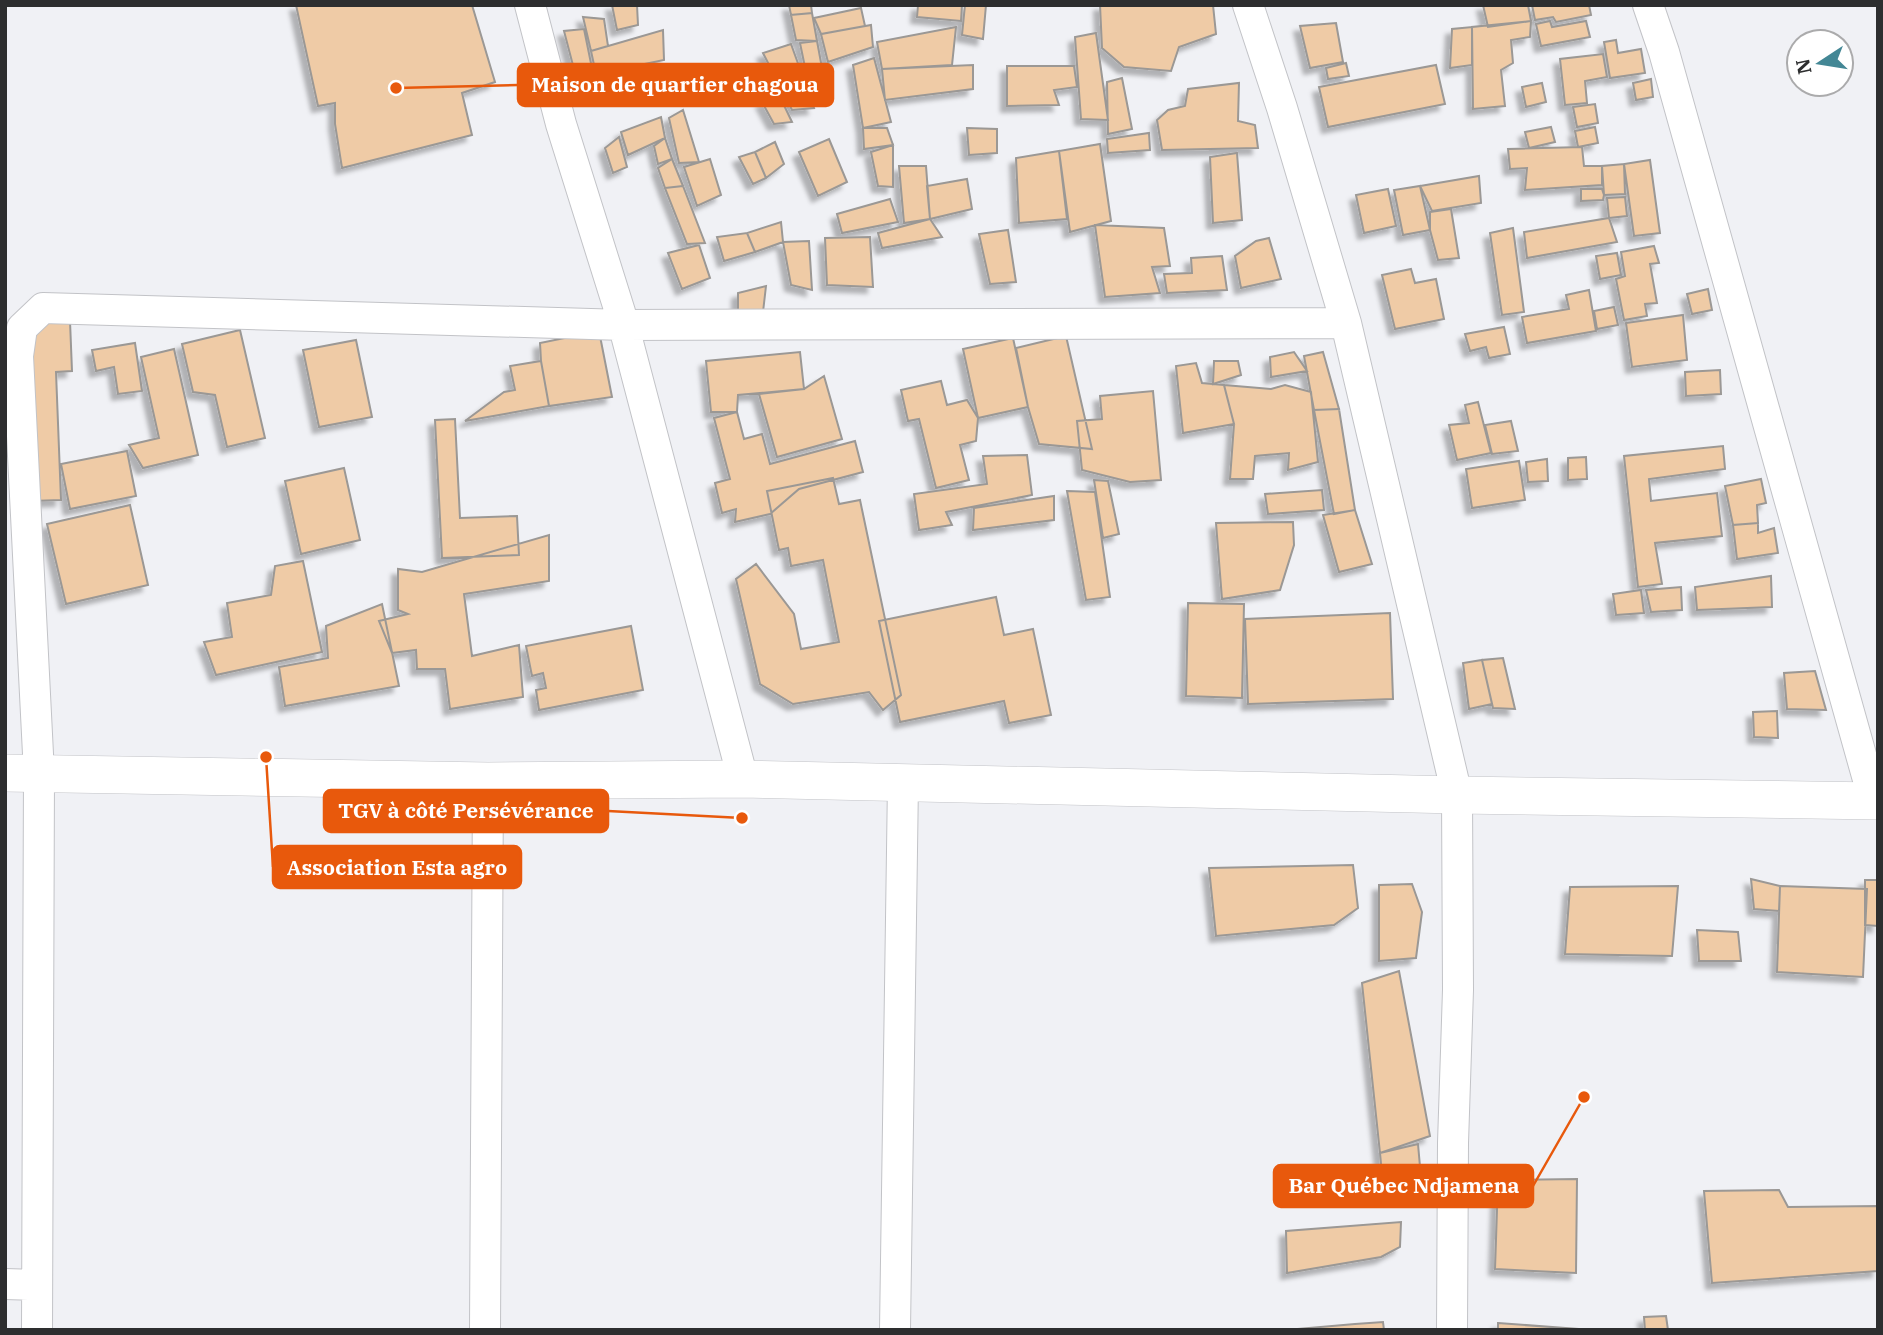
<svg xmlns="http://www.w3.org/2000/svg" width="1883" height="1335" font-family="'IBM Plex Serif',serif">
<defs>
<filter id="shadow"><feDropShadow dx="-6" dy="6" stdDeviation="2" flood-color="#0004"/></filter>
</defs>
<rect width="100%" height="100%" fill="#f0f1f5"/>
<path fill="#efcba6" stroke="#9b9895" stroke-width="2" filter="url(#shadow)" d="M296 5H472L495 82 462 93 472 135 342 168 335 124V103L318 106Z
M612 5H637L638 25 617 30Z
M789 5H811L812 13 791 15Z
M918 5H962L961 21 917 17Z
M965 5H986L983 39 962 35Z
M1100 5H1213L1216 34 1179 47 1171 71 1124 67 1102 48Z
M1483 5H1528L1531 21 1488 27Z
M1532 5H1589L1591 15 1556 22 1553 17 1535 20Z
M861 8 865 26 821 34 814 18Z
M812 13 817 41 796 40 791 15Z
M583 17 604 19 608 46 591 51Z
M1531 21 1530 37 1511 40 1513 63 1501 70 1505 106 1473 109 1472 27Z
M1550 21 1552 27 1586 21 1590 37 1541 46 1536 24Z
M1336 23 1343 62 1310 68 1300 26Z
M871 25 873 47 828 62 821 34Z
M956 27 952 65 882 69 877 42Z
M1472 27V65L1450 68 1452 29Z
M584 29 596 88 581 96 564 31Z
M663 30 664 60 596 74 591 51Z
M1096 33 1108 120 1081 119 1075 37Z
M1616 40 1618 53 1641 49 1645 73 1610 78 1604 42Z
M817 41 822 68 806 72 800 43Z
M791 44 814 108 792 110 763 53Z
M1603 54 1607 77 1585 81 1587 103 1565 105 1560 59Z
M874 58 891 122 863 128 853 65Z
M1346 63 1349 76 1328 79 1326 68Z
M973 65V89L885 100 882 69Z
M1436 65 1445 104 1328 127 1319 87Z
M1007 66H1074L1077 87 1054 90 1059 105 1007 106Z
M1122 78 1132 129 1108 134 1107 82Z
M1651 79 1653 97 1636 100 1633 83Z
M1239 83 1238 121 1255 125 1258 148 1162 150 1157 120 1168 110 1185 106 1188 89Z
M1542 83 1546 102 1526 107 1522 87Z
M780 97 792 122 774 124 762 102Z
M1595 104 1598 123 1577 127 1573 107Z
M683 110 699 162 679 163 669 118Z
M661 117 665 138 628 155 621 132Z
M1551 127 1555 142 1529 148 1525 132Z
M1595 127 1598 143 1578 147 1575 131Z
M863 128H887L893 145 864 149Z
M967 128 997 129V153L969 155Z
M1149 133 1150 150 1108 153 1107 139Z
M619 137 627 167 613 173 605 148Z
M665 138 672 159 658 164 654 146Z
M829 139 847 182 818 196 799 152Z
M775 142 784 164 766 178 755 152Z
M1100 144 1111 221 1070 232 1059 151Z
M893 145V187L878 186 871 152Z
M1582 147 1584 166H1602V185L1525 190 1527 168 1510 169 1508 149Z
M1059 151 1067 219 1019 223 1016 158Z
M755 152 766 178 753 184 739 157Z
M1237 153 1242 220 1213 223 1210 157Z
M672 159 683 186 665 188 658 168Z
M710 159 721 195 697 206 684 167Z
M1650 160 1660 233 1634 236 1624 164Z
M1624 164 1625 194 1604 195 1602 166Z
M899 166H926L930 219 904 223Z
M1479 176 1481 203 1432 211 1420 186Z
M967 179 972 209 930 219 927 186Z
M683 186 705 243 687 244 665 188Z
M1420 186 1430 230 1403 235 1394 190Z
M1388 189 1396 226 1364 233 1356 195Z
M1581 189H1602L1604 195 1603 200 1581 201Z
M1625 197 1627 216 1609 218 1607 198Z
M890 199 898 222 842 233 837 214Z
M1451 209 1459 258 1438 260 1430 230V212Z
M1609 218 1617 242 1527 258 1524 232Z
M930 219 942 237 882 248 878 233Z
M781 222 783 242 755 252 747 233Z
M1095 225 1164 228 1170 266 1152 267 1160 293 1105 297Z
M1513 228 1524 312 1502 315 1490 233Z
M1008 230 1016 282 990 284 979 234Z
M747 233 755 252 724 261 717 237Z
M870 237 873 287 827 285 825 238Z
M1269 238 1281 279 1241 288 1235 256 1256 241Z
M809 241 812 290 791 285 783 242Z
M699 245 710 278 682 289 668 253Z
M1654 246 1659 263 1650 264 1657 303 1645 304 1647 316 1624 320 1616 279 1625 276 1621 252Z
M1617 253 1621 275 1600 279 1596 256Z
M1222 256 1227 290 1167 293 1164 274 1192 273 1191 258Z
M1411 269 1415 283 1436 279 1444 319 1395 329 1382 275Z
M766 286 763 312 738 311V293Z
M1708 289 1712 310 1692 314 1687 294Z
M1589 290 1596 331 1527 343 1522 317 1569 309 1566 295Z
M1614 307 1618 325 1597 329 1594 311Z
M1683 315 1687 360 1632 367 1626 323Z
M70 321 72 371 56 372 61 500 31 501 26 323Z
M1504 327 1510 354 1489 358 1486 347 1470 351 1465 334Z
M240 330 265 438 227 447 215 395 193 392 182 344Z
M599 331 612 397 549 406 541 361 540 343Z
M1066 336 1092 449 1039 444 1028 407 1016 348Z
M1013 338 1028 407 978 418 963 349Z
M356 340 372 417 319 427 303 350Z
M135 343 142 391 118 394 114 367 96 371 92 350Z
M174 349 198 455 143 468 129 445 159 438 141 357Z
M800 352 804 389 738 395 737 412H711L706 361Z
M1294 352 1307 371 1271 377 1270 357Z
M1323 352 1339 409 1314 410 1304 356Z
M541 361 549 406 465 421 504 392 515 390 510 366Z
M1214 361H1238L1241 375 1213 384Z
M1196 363 1202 383 1224 385 1234 424 1183 433 1176 366Z
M1720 370 1721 394 1686 396 1685 372Z
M824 376 842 439 777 457 759 394 804 389Z
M941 381 947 405 967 400 978 418 976 441 960 445 969 480 936 488 919 419 908 421 901 390Z
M1224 385 1271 389 1285 385 1311 392 1318 462 1288 470 1289 453 1255 456 1253 479H1230L1234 424Z
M1153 391 1161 480 1130 482 1082 470 1077 421 1102 419 1100 396Z
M1478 402 1491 453 1457 460 1449 425 1469 423 1465 405Z
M1339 409 1355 510 1334 514 1314 410Z
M737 412 744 439 762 434 770 464 855 441 863 472 799 489 770 514 735 522 736 509 722 513 715 483 730 479 714 418Z
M455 419 460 518 517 516 519 555 442 558 435 420Z
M1511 421 1518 451 1492 454 1485 425Z
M1723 446 1725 469 1649 479 1651 501 1717 493 1722 536 1655 543 1662 584 1638 587 1624 456Z
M127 451 136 496 70 509 61 464Z
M1027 455 1032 495 946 512 952 525 919 530 914 494 987 484 983 456Z
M1586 457 1587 479 1568 480V458Z
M1547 459 1548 481 1528 482 1526 462Z
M1519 461 1525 500 1472 508 1466 469Z
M344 468 360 540 301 554 285 481Z
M833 478 839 504 860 500 901 695 883 710 869 692 793 704 760 684 736 579 756 564 794 614 801 649 839 642 823 560 791 566 788 548 779 550 767 491Z
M1761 479 1766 503 1757 505 1758 523 1733 525 1725 486Z
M1094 480 1108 481 1119 534 1103 538Z
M1322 490 1324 510 1268 514 1265 494Z
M1067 491 1095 492 1110 597 1086 600Z
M1054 496V520L973 530 974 508Z
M130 505 148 585 66 604 47 524Z
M1355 510 1372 564 1339 572 1323 515Z
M1293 522 1294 545 1280 590 1222 599 1216 523Z
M1758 523V533L1774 528 1778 553 1737 559 1733 525Z
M549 535V581L464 594 472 656 519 645 523 697 450 709 445 669H417L416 650 392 653 379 621 408 614 398 610V569L422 572Z
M303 561 322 652 216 675 204 642 232 637 227 603 271 595 275 566Z
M1771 576 1772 607 1697 610 1695 587Z
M1681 587 1682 610 1651 612 1646 590Z
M1641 590 1644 613 1616 615 1613 594Z
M996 597 1004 635 1033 629 1051 715 1009 723 1004 701 900 722 879 621Z
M1188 603 1244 604 1242 698 1186 696Z
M382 604 399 686 285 706 279 667 328 658 326 626Z
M1390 613 1393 699 1248 704 1245 619Z
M631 626 643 690 539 710 536 690 546 688 543 673 532 676 526 646Z
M1503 658 1515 709 1493 708 1482 660Z
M1482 660 1492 704 1469 709 1463 663Z
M1815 671 1826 710 1787 709 1784 673Z
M1777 711 1778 738 1754 737 1753 712Z
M1353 865 1358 908 1334 925 1216 936 1209 868Z
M1751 879 1780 886 1779 911 1754 909Z
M1865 880H1878V926L1865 925Z
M1412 884 1422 912 1416 958 1379 961V885Z
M1678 886 1672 956 1565 954 1570 887Z
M1780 886 1867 889 1863 977 1777 972Z
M1697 930 1738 932 1741 961H1699Z
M1399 971 1430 1136 1380 1153 1362 983Z
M1418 1144 1421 1178 1383 1185 1380 1153Z
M1577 1179 1576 1273 1495 1269 1498 1180Z
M1779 1190 1788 1207 1878 1206V1271L1712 1283 1704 1191Z
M1401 1222 1400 1247 1381 1257 1287 1273 1286 1231Z
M1666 1316 1668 1330H1645L1644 1317Z
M1383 1322 1384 1330H1286L1355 1324Z
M1498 1323 1578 1329V1330H1498Z"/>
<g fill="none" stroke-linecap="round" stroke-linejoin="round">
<g stroke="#c2c3c7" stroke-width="32">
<path id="minor" d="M530 5 561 124 620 312 743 779
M1248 5 1282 108 1346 323 1457 795 1458 990 1453 1143 1452 1330
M1648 5 1664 52 1874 801
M5 1284 37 1285
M37 1330 39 774 18 356 22 328 43 308 624 325 1346 323
M485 1330 488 781
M895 1330 903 782"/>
</g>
<g stroke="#c2c3c7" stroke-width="38">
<path id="tertiary" d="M5 773 488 781 743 779 1457 795 1878 801"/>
</g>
<use href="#minor" stroke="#fff" stroke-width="30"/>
<use href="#tertiary" stroke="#fff" stroke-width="37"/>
</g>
<path fill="none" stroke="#e8590c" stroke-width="2.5" d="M396 88L518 85M742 818L608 811M266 757L273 867M1584 1097L1533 1186"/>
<g fill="#e8590c" stroke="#fff" stroke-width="2.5">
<circle cx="396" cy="88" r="7"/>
<circle cx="742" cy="818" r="7"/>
<circle cx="266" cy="757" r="7"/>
<circle cx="1584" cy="1097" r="7"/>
</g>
<g fill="#e8590c" stroke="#e8590c" stroke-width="2.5">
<rect x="518" y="64" width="315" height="42" rx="7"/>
<rect x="324" y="790" width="284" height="42" rx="7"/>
<rect x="273" y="846" width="248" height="42" rx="7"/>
<rect x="1274" y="1165" width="259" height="42" rx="7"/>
</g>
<g font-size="21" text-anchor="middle" font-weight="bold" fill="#fff">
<text x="675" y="92">Maison de quartier chagoua</text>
<text x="466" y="818">TGV à côté Persévérance</text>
<text x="397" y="875">Association Esta agro</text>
<text x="1404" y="1193">Bar Québec Ndjamena</text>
</g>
<rect width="1883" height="1335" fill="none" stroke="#2d2e2f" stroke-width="14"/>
<g transform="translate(1820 63) rotate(258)"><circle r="33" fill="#ffffff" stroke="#ababac" stroke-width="2"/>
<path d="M0-5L12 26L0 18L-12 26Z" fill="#438795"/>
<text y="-10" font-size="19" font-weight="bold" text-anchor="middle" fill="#2d2e2f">N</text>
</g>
</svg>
